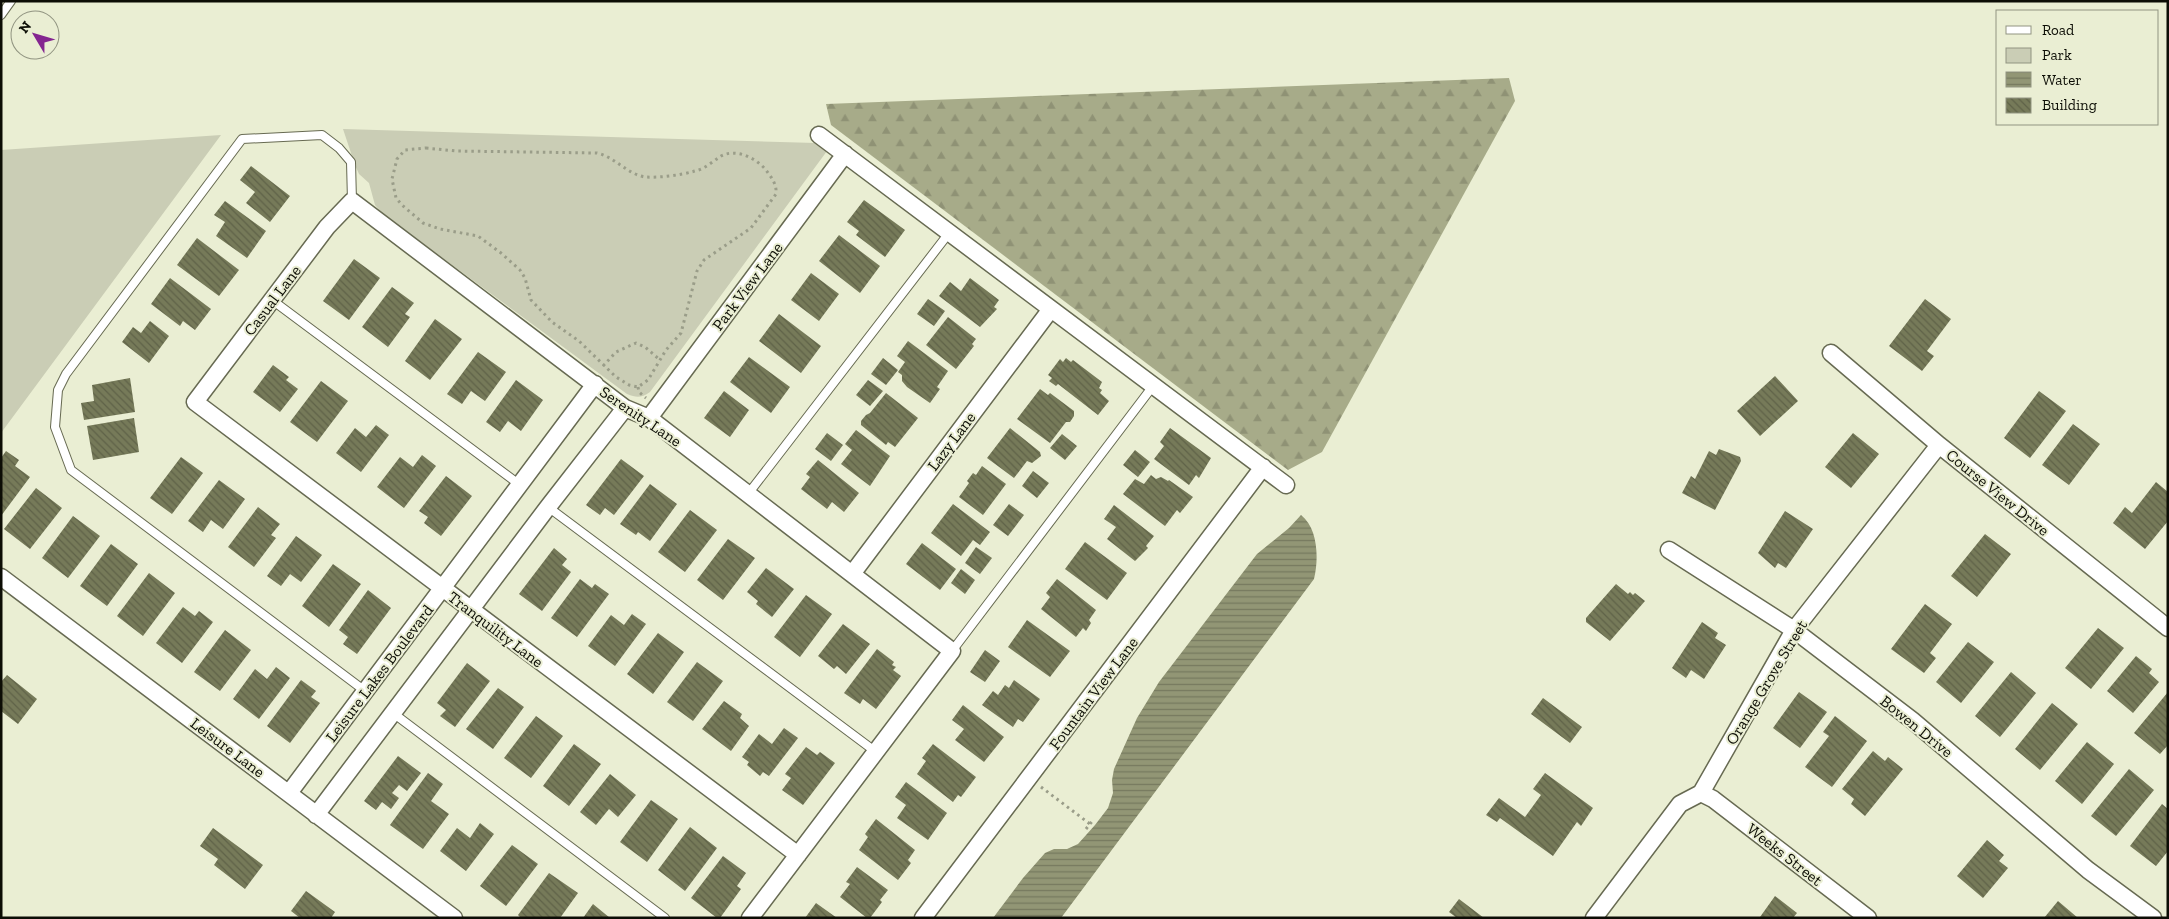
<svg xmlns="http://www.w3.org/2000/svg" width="2169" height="919" font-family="'Zilla Slab',serif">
<defs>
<pattern id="forest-firs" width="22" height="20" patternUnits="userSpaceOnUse" patternTransform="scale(1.25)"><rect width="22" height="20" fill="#a7ab89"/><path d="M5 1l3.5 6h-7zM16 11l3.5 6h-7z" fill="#8f9275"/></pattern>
<pattern id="water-rules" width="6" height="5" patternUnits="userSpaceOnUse" patternTransform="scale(1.25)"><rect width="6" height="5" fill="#929675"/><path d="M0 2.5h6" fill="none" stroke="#76795e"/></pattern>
<pattern id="building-back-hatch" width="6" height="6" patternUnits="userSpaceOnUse" patternTransform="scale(1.25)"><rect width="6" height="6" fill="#767a59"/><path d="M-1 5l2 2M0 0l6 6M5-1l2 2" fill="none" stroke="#5f6248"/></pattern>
</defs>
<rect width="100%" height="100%" fill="#eaeed3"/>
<path fill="#cacdb5" d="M343 129 816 143 827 151 650 392C641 398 637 398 627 394L383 214 375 205 369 183 359 174 355 165Z
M221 135 1 433V150Z"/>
<path fill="url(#forest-firs)" d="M1509 78 1515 101 1322 452 1288 470 831 125 826 104Z"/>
<path fill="url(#water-rules)" d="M1301 515C1318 528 1319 559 1314 579L1061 918H993L1023 878 1045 853 1054 849H1067L1078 844 1095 825 1108 808 1113 793 1112 780 1114 769 1137 718 1159 682 1257 554 1289 528Z"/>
<path fill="url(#building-back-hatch)" d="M251 166 290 196 270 222 246 203 255 192 240 180Z
M864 200 905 230 885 257 856 235 859 231 847 222Z
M225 201 266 231 247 258 216 236 225 222 214 215Z
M839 235 880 266 860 293 819 261Z
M197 238 239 270 219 296 177 265Z
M354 259 380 278 349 320 323 301Z
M811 273 839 294 819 321 791 300Z
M170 278 211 309 195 330 183 321 180 326 151 304Z
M970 278 999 300 994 307 997 309 980 327 939 296 950 282 961 291Z
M392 287 414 303 405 314 410 317 388 347 362 327Z
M928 299 945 311 934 326 917 314Z
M1925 299 1951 319 1927 351 1934 356 1922 371 1889 346Z
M779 314 821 346 801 373 759 341Z
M948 317 976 339 972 344 974 346 956 369 926 345Z
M435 319 462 339 430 380 405 361Z
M150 321 169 336 149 363 122 342 133 327 141 333Z
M908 341 948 371 937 387 940 389 930 403 907 387 902 381V375L898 372 905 362 897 356Z
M478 352 506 372 485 401 471 391 462 404 447 394Z
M749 357 790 387 771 413 730 382Z
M883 358 898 370 886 385 871 374Z
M1066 358 1071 362 1073 360 1102 382 1099 388 1102 390 1100 393 1109 401 1098 415 1058 384 1056 386 1049 381 1052 378 1048 375 1060 359 1063 362Z
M273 365 289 377 286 380 298 389 280 412 253 392Z
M1775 376 1798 401 1760 436 1737 411Z
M130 378 135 412 84 420 81 403 94 401 92 385Z
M516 380 543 400 521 431 508 421 500 432 486 422Z
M868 380 883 391 870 406 856 395Z
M321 381 348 401 317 442 290 422Z
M1040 389 1048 395 1050 393 1074 411V416L1070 422H1066L1050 443 1017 419Z
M724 391 749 410 730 437 704 418Z
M2039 391 2066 411 2030 458 2004 438Z
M886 393 918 418 895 447 888 442 886 445 861 425V421L866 415 870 413Z
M134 418 139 452 93 460 87 426Z
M2073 424 2100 444 2069 485 2042 465Z
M376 425 389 435 361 472 336 453 355 428 366 437Z
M1010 428 1040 452 1041 456 1032 463 1027 461 1014 478 987 458Z
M1170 428 1211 458 1199 478 1196 475 1189 485 1154 459 1164 446 1160 442Z
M856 430 890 456 870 486 841 464 852 450 845 444Z
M827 433 843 445 831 461 815 449Z
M1853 433 1879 454 1851 488 1825 467Z
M1062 434 1077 446 1065 460 1050 448Z
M1719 449 1740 457 1741 461 1715 510 1682 493 1691 476 1695 479 1709 451 1716 455Z
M1135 450 1150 462 1138 477 1123 465Z
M6 451 19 460 15 466 30 477 1 516V458Z
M422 455 436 466 404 508 377 487 400 457 413 467Z
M181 457 203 473 172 514 150 498Z
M621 459 644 476 614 515 605 508 600 515 586 505Z
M818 460 859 493 844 512 832 502 827 509 801 489 810 477 806 474Z
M982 466 1006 484 983 515 959 497 969 483 967 481 973 473 976 475Z
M1033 471 1049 483 1037 498 1022 486Z
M1151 475 1156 479 1161 477 1168 481 1169 480 1193 497 1180 513 1177 510 1165 526 1123 494 1135 479 1144 484Z
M446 476 472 496 441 536 424 523 428 517 419 511Z
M219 480 245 499 223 529 211 520 203 532 188 521Z
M2156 482 2168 492V521L2145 549 2113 523 2125 507 2132 513Z
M650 484 677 504 650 541 638 532 636 535 620 524Z
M36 488 62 508 30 549 4 529Z
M953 504 990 532 980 545 973 540 961 556 931 533Z
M1009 504 1024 515 1008 536 993 525Z
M1114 505 1154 536 1146 546 1148 548 1135 561 1107 539 1116 527 1104 519Z
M258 507 280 524 271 535 276 538 254 567 228 547Z
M690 510 717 530 685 572 658 552Z
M1785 511 1813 529 1786 568 1778 563 1775 568 1758 553Z
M73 516 100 536 68 578 42 558Z
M1985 534 2011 554 1977 597 1951 576Z
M296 536 322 555 301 582 290 574 281 586 267 576Z
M728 539 755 558 723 600 697 580Z
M1085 542 1127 573 1107 600 1065 569Z
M922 543 956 569 940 590 906 564Z
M111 544 138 564 107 606 80 586Z
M976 547 992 558 980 574 965 563Z
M554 548 567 559 562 565 571 572 542 611 519 594Z
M333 564 361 584 329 627 302 606Z
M766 568 794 589 772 617 756 604 758 601 747 592Z
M961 569 975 580 965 594 951 583Z
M149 573 175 593 143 636 117 616Z
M580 579 592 588 595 584 609 594 577 637 551 618Z
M1057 579 1096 610 1089 620 1091 623 1086 631 1083 628 1076 637 1041 609 1050 597 1046 593Z
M1616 584 1628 594 1630 592 1633 595 1635 593 1645 601 1610 641 1586 622V618Z
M368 590 391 608 357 654 343 644 348 637 339 630Z
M806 595 832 614 800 657 774 637Z
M1925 604 1952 624 1930 653 1936 658 1924 673 1891 649Z
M183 607 195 616 199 611 213 622 182 663 156 643Z
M632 614 646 624 615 666 588 646 611 615 624 625Z
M1027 620 1070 651 1050 677 1008 647Z
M1702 622 1718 633 1715 638 1726 645 1704 679 1691 670 1686 678 1672 668Z
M843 624 870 644 846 674 837 666 834 669 818 656Z
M2098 628 2124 648 2091 689 2065 668Z
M225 630 251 650 220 691 194 672Z
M658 633 684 652 653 694 627 674Z
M1968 642 1994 662 1961 703 1936 682Z
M877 649 894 662 892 665 896 667 893 670 901 676 876 709 863 699 860 704 844 693Z
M985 650 1000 661 985 682 970 672Z
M2136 656 2152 669 2149 673 2159 682 2133 713 2107 691Z
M697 662 723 681 693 721 667 702Z
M467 663 490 681 455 727 440 716 446 710 437 703Z
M276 667 290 678 259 719 233 699 255 669 267 679Z
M2011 672 2036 693 2000 737 1975 716Z
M7 675 37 699 18 724 1 711V682Z
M301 680 316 691 311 697 320 703 290 743 267 726Z
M1014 680 1040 699 1023 722 1018 719 1013 727 982 705 993 691 998 695 1005 685 1009 688Z
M498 688 524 707 493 749 466 729Z
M1799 692 1827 712 1800 748 1773 728Z
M2168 692V745L2160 754 2134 733Z
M1543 698 1582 727 1570 743 1531 714Z
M724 701 742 714 740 718 749 726 731 751 702 729Z
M2052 703 2078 724 2040 770 2015 749Z
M963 705 1004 737 984 762 955 740 964 729 952 720Z
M536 716 563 736 531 778 504 758Z
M1835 716 1867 741 1832 787 1805 767 1829 736 1823 732Z
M784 728 798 738 769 776 763 772 760 776 747 765 749 762 742 757 759 734 772 744Z
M2087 742 2114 764 2082 804 2055 781Z
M574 744 601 764 569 806 543 786Z
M933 744 976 777 961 797 958 795 953 802 917 774 926 761 922 758Z
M806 747 817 755 820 752 835 763 803 805 782 790 791 778 785 774Z
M1873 751 1885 761 1888 757 1903 769 1865 816 1851 804 1854 799 1842 789Z
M398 756 421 773 407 791 399 785 392 793 399 798 391 809 382 802 376 810 364 801Z
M2129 769 2154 790 2116 836 2091 816Z
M428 773 443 784 431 801 449 814 423 849 390 825Z
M1545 773 1593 808 1581 826 1577 822 1553 856 1500 818 1497 822 1486 815 1499 798 1525 817 1541 795 1533 789Z
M610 774 636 795 618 817 609 809 596 825 580 812Z
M906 782 947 813 928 840 897 818 906 805 895 797Z
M651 800 678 819 647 862 620 842Z
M2162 804 2168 809V851L2156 866 2130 846Z
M876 819 915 850 908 860 911 863 898 880 859 850 868 837 865 834Z
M480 823 494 834 466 871 440 851 457 828 470 838Z
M690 827 717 848 685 891 658 870Z
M213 828 263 865 245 889 214 865 218 859 200 846Z
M1987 840 2004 855 1999 861 2008 868 1983 898 1957 876Z
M512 845 538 864 506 906 480 886Z
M723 856 746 873 737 886 741 889 720 918H717L691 898Z
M857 867 888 890 880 900 882 902 870 918H867L840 897 850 884 846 882Z
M549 873 578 893 560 918H521L518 915Z
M306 891 335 912 331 918H300L291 911Z
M1775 896 1797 913 1793 918 1760 917Z
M1459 899 1484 918H1457L1449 912Z
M2058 901 2078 918H2044Z
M816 903 837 918H805Z
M593 904 610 918H583Z"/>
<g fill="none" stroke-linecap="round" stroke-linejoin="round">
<g stroke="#676a52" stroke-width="10">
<path id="lane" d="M1 15 11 1
M352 201 351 162 339 148 322 135 242 139 66 374 58 390 55 427 71 470 365 691
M272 300 520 485
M748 494 949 233
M548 507 876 752
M952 651 1153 386
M393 713 665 918"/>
</g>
<g stroke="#676a52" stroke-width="19">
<path id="street" d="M819 135 1286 485
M1831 353 1939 445 2168 628
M649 418 845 154
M1669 550 1794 630 1912 720 2088 870 2153 918
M852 574 1051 309
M1 577 454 918
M289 793 595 384
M1701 793 1713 799 1868 918
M316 815 548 507 625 408
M750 918 952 651 649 418 625 408 352 201 327 227 195 402 798 855
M923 918 1263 467
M1594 918 1680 804 1701 793 1794 630 1939 445"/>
</g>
<path stroke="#9a9d89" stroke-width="3" stroke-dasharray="2.5 4" stroke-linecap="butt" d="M426 148 456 151 597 153C615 157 627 174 645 177 660 178 681 175 695 171 705 169 713 161 721 156 736 148 756 158 766 170 771 177 777 184 776 194L751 228 704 260 697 271 681 333 666 350 648 380 638 387 629 385 616 377 579 341 552 322 531 300 525 278 520 270 501 253 478 236 440 229 423 223 402 205 396 198 392 179 397 159 405 150Z
M603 366 616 352 636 343 645 347 660 360
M638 387 639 392 646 398
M1041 787 1090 824
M1086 829 1094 819"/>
<use href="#lane" stroke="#fff" stroke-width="8"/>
<use href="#street" stroke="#fff" stroke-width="16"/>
</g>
<g text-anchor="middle" stroke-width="4" stroke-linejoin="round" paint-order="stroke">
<g font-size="16" fill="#0c0d05" stroke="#eaeed3">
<text transform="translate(747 286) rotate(-53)" y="6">Park View Lane</text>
<text transform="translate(272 300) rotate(-53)" y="6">Casual Lane</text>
<text transform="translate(641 416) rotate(34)" y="6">Serenity Lane</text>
<text transform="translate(951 441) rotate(-53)" y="6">Lazy Lane</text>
<text transform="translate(1998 492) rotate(39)" y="6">Course View Drive</text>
<text transform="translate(496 629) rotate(37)" y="6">Tranquility Lane</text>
<text transform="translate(379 673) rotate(-53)" y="6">Leisure Lakes Boulevard</text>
<text transform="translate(1766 682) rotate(-59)" y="6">Orange Grove Street</text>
<text transform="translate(1093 693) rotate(-53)" y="6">Fountain View Lane</text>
<text transform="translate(1917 726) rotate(39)" y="6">Bowen Drive</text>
<text transform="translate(228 747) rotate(37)" y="6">Leisure Lane</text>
<text transform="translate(1785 854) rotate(38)" y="6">Weeks Street</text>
</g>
</g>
<rect width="2169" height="919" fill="none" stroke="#0c0d05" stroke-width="5"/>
<rect x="1996" y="10" width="162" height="115" fill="#eaeed3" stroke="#919481"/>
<rect x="2006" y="26" width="25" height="8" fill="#ffffff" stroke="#919481"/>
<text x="2042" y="35" font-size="15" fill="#0c0d05">Road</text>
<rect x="2006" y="48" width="25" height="15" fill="#cacdb5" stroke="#919481"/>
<text x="2042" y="60" font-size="15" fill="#0c0d05">Park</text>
<rect x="2006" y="72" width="25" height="15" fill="url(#water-rules)" stroke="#919481"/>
<text x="2042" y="85" font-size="15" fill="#0c0d05">Water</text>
<rect x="2006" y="98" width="25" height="15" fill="url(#building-back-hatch)" stroke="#919481"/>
<text x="2042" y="110" font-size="15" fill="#0c0d05">Building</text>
<g transform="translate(35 35) rotate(308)"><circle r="24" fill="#eaeed3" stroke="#919481"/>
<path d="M0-4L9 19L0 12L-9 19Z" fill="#842590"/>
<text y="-8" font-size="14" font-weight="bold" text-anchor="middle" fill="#0c0d05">N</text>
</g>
</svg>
